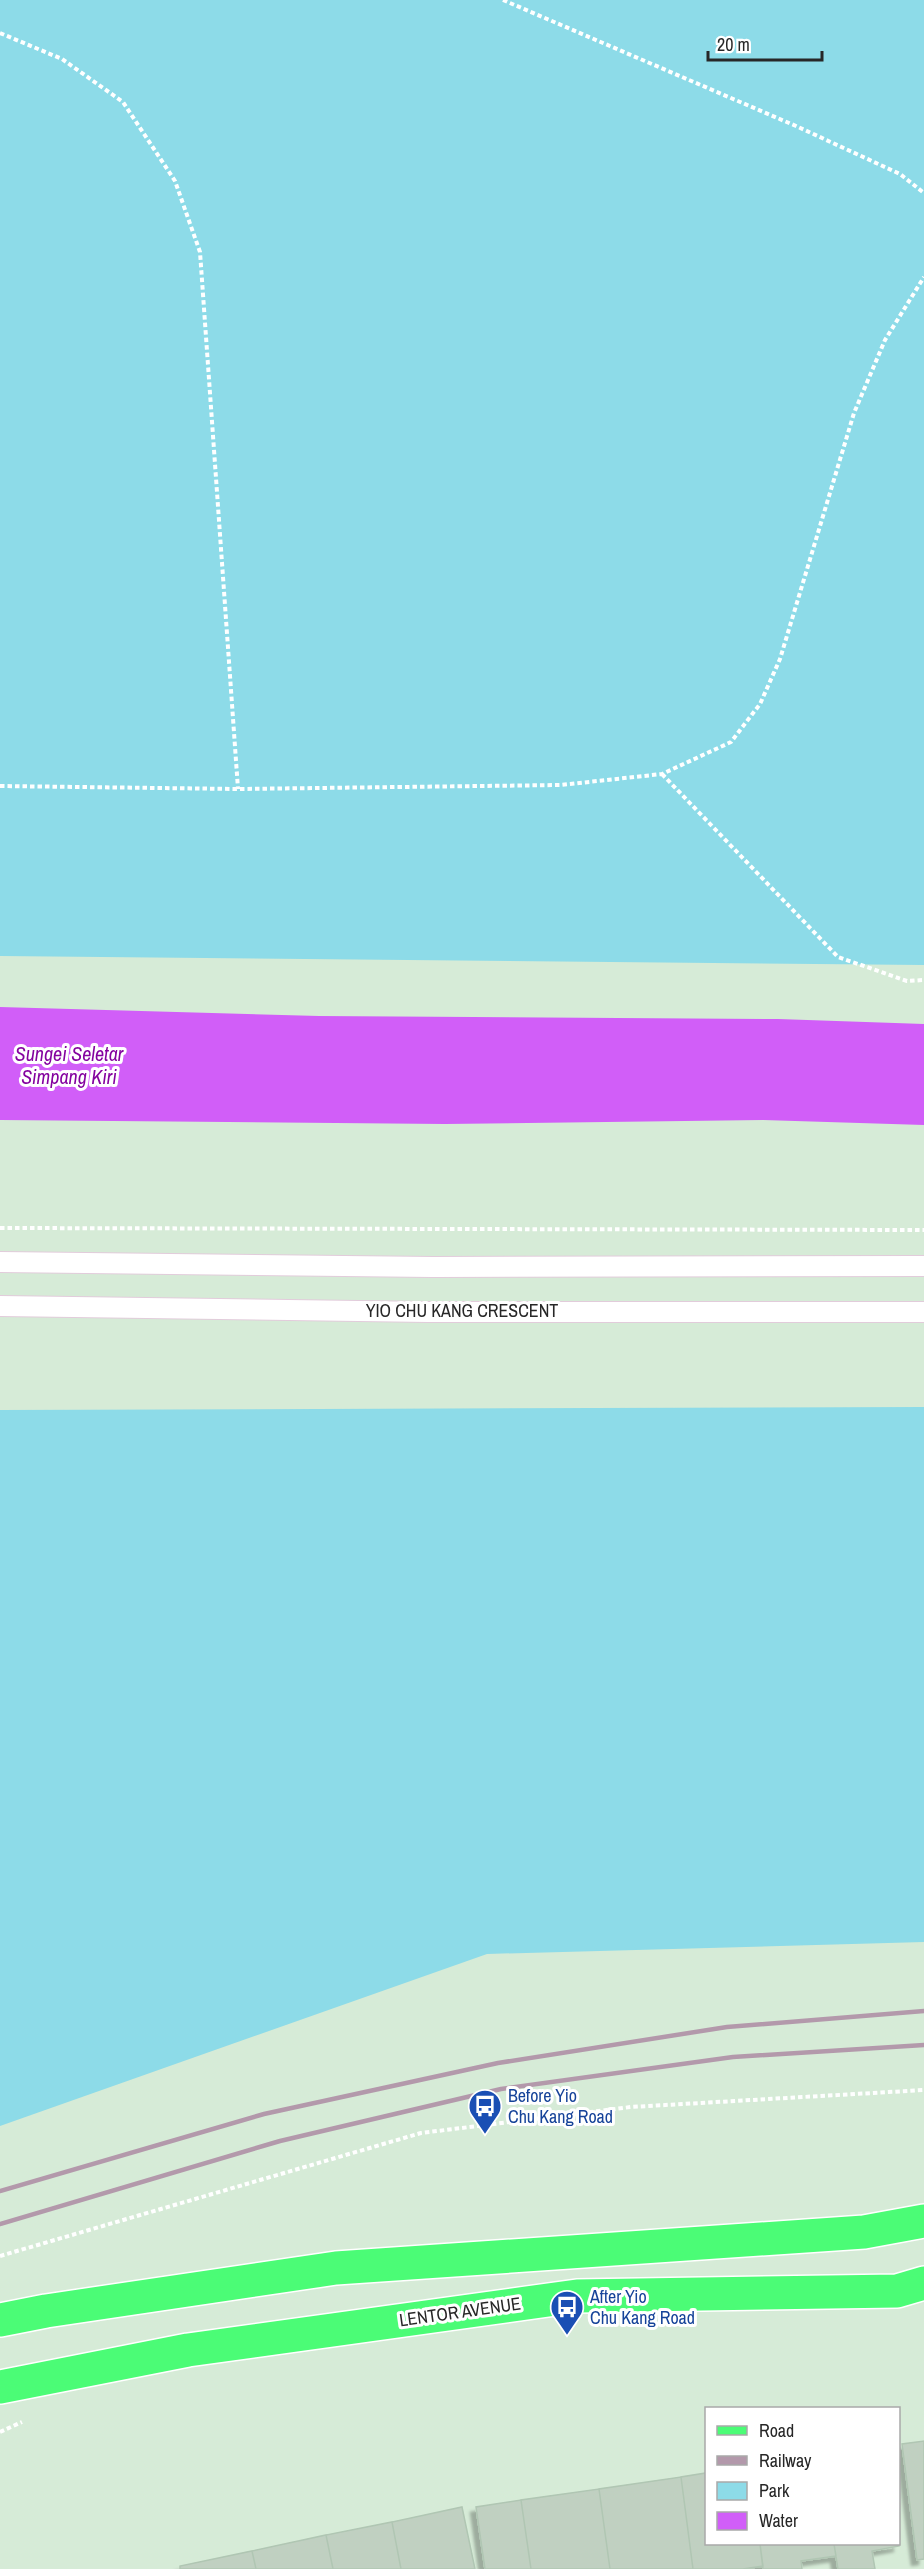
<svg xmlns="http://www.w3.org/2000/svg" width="924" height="2569" font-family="'Archivo Narrow',sans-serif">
<defs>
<filter id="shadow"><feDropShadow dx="-5.5" dy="5.5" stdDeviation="1.5" flood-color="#0004"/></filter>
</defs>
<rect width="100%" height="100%" fill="#d6ebd7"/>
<path fill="#8ddbe8" d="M0 0H924V965L0 956Z
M924 1407V1942L487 1954 0 2126V1410Z"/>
<path fill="#d15ef8" d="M0 1007 319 1016 778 1019 924 1024V1125L763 1120 445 1124 0 1120Z"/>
<path fill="#c0d0c1" stroke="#b0c6b3" stroke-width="1.5" filter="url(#shadow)" d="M924 2441V2559L917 2560 902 2444Z
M706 2473V2544H760L763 2566 743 2569H693L681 2477Z
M681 2477 693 2569H610L599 2489Z
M599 2489 610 2569H531L521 2500Z
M521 2500 531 2569H485L476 2507Z
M462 2507 475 2569H401L392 2522Z
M392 2522 401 2569H333L326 2535Z
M326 2535 333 2569H256L252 2551Z
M898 2541 899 2546 872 2551 875 2569H838L834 2544H898Z
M760 2544H834L836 2556 801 2561 802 2569H763Z
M252 2551 256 2569H180V2566Z"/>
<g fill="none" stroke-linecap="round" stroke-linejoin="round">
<g stroke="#e2ccdb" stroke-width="22">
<path id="lane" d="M0 1262 433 1267 924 1266
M0 1306 428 1312H924"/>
</g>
<g stroke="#fff" stroke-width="36">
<path id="primary" d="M0 2320 46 2311 336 2268 864 2232 924 2221
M0 2387 188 2350 577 2296 897 2291 924 2283"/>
</g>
<path stroke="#fff" stroke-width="4" stroke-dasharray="4.5 3" stroke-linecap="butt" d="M503 0 796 126 900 174 924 193
M0 33 62 59 123 102 175 181 200 252 238 789
M662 774 838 957 907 981 924 980
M0 786 238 789 561 785 662 774 731 742 760 704 780 659 854 413 885 340 924 277
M0 1228 924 1230
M0 2256 421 2133 631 2107 924 2090
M0 2432 22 2422"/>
<use href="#lane" stroke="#fff" stroke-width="20"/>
<use href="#primary" stroke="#4bfc76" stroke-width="33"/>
<path stroke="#b399ab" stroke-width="4.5" d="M0 2191 264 2114 498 2063 727 2027 924 2011
M0 2224 280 2141 501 2089 733 2057 924 2045"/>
</g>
<defs>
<g id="bus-pin" transform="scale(1.725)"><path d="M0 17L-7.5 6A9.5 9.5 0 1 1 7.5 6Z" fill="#1a4fb4" stroke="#fff"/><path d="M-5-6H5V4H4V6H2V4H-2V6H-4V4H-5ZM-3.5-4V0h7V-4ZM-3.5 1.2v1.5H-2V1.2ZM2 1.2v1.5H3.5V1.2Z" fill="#fff"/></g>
</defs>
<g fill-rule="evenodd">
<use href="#bus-pin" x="485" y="2106"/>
<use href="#bus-pin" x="567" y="2307"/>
</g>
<g text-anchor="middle" stroke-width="6" stroke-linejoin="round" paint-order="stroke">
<g font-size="18" fill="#272727" stroke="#fff">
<text x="462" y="1317">YIO CHU KANG CRESCENT</text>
<text transform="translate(460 2312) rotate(-8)" y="6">LENTOR AVENUE</text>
</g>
<g font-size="18" fill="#164399" stroke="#fff" text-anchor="start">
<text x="508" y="2102">Before Yio<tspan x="508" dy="21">Chu Kang Road</tspan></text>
<text x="590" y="2303">After Yio<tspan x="590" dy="21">Chu Kang Road</tspan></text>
</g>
<g font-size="20" font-style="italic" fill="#84029f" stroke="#fff">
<text x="69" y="1061">Sungei Seletar<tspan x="69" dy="23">Simpang Kiri</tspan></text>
</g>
</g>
<rect x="705" y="2407" width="195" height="138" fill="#ffffff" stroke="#a9a9a9" stroke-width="1.5"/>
<rect x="717" y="2426" width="30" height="9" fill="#4bfc76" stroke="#a9a9a9" stroke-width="1.5"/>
<text x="759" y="2437" font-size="18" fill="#272727">Road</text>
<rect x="717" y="2456" width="30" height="9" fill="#b399ab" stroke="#a9a9a9" stroke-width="1.5"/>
<text x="759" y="2467" font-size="18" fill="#272727">Railway</text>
<rect x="717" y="2482" width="30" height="18" fill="#8ddbe8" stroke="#a9a9a9" stroke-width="1.5"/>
<text x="759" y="2497" font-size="18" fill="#272727">Park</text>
<rect x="717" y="2512" width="30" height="18" fill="#d15ef8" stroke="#a9a9a9" stroke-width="1.5"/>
<text x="759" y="2527" font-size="18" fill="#272727">Water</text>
<path d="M708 51v9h114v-9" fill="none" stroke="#272727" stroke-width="3"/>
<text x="717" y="51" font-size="18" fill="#272727" stroke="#ffffff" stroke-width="4.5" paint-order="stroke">20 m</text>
</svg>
